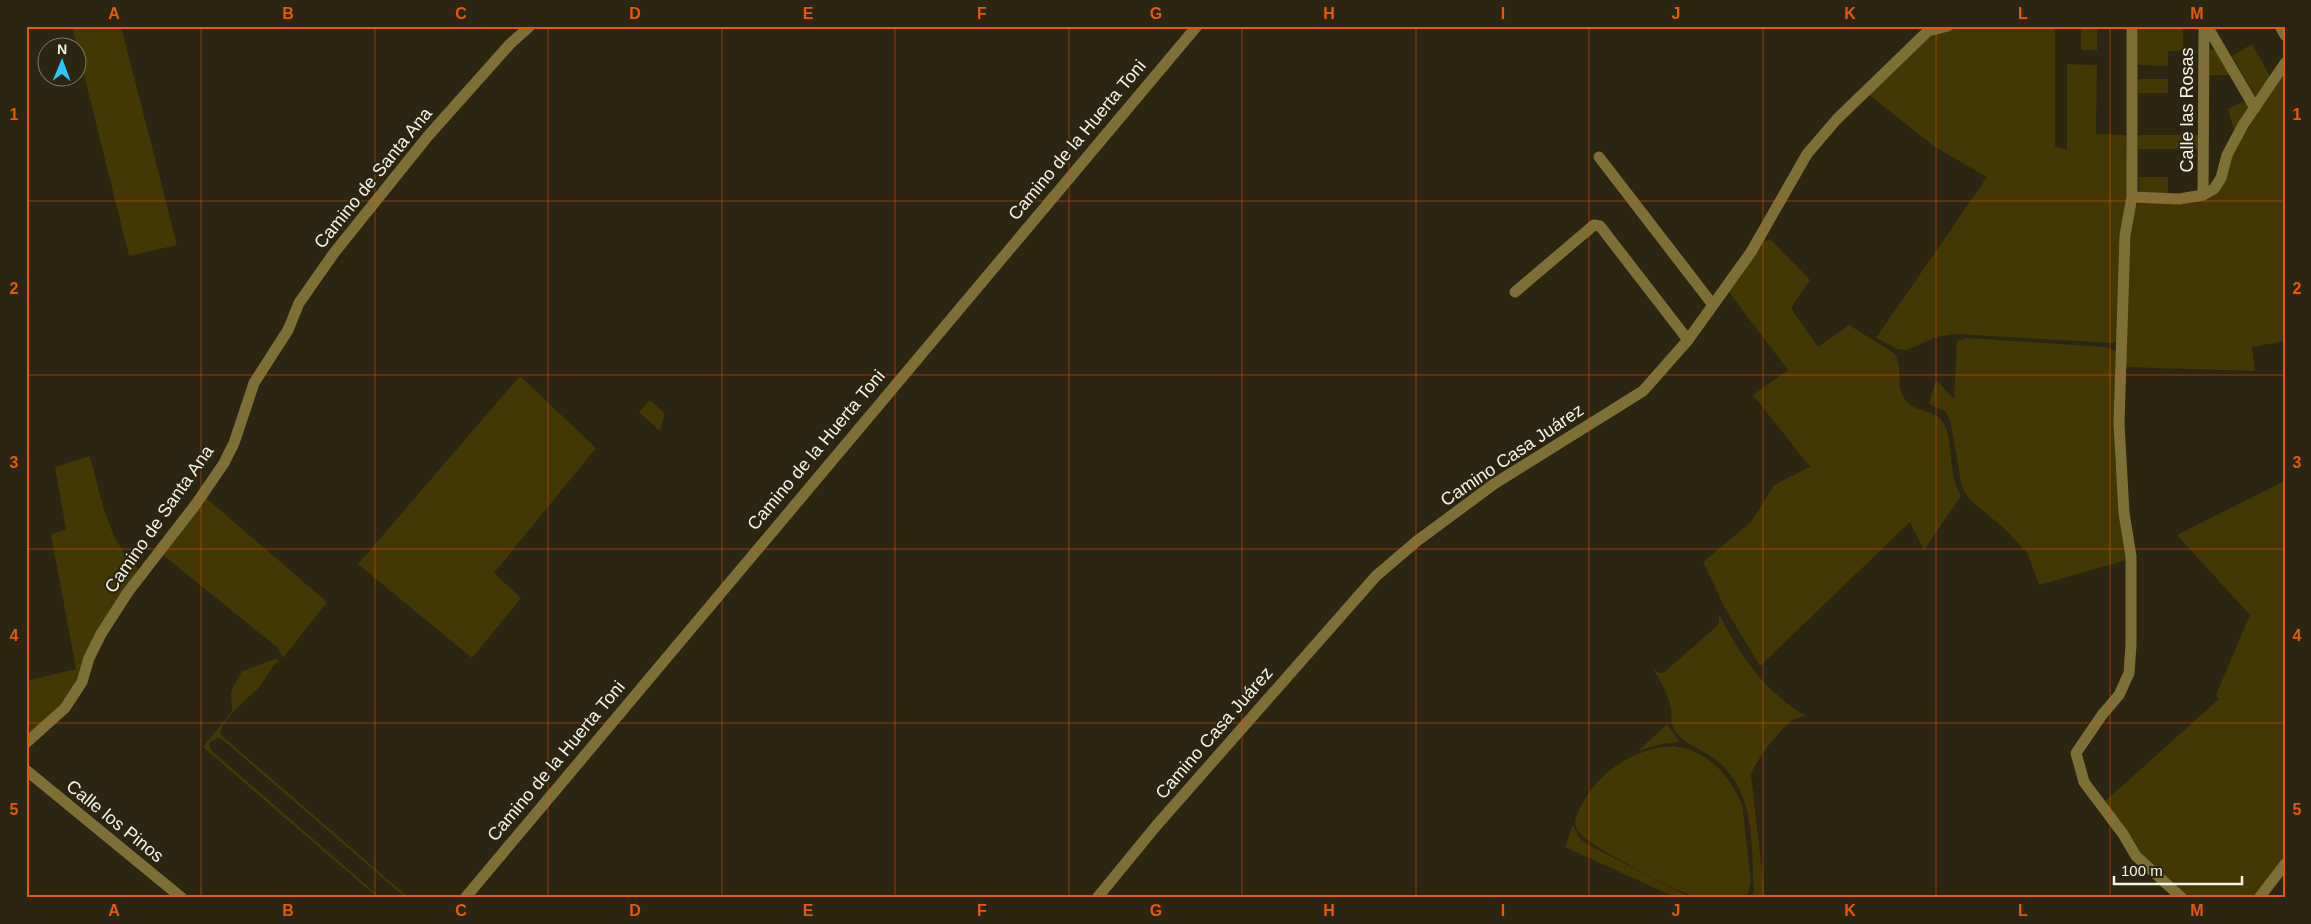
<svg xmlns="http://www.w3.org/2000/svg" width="2311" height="924" font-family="Helvetica,sans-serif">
<rect width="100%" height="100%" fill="#2b2512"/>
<path fill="#433706" d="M121 26 177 245 129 256 72 27Z
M1962 26H2055V146L2067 150V64L2097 65 2096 134 2126 135 2128 190 2118 341 2112 343 1955 334 1936 337 1907 350 1898 349 1876 338 1987 177 1935 147 1868 94 1929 37 1944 30Z
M2081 26H2097V50H2081Z
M2138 26H2183V51H2168V66L2138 65Z
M2252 44 2271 78 2255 97 2232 56Z
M2210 50H2216L2230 75H2209Z
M2285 72V341L2252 347 2255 371 2124 367 2132 210 2141 200 2201 199Z
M2138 79H2168V93H2138Z
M2245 101 2250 110 2235 135 2228 109Z
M2138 135H2198V149H2138Z
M2139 177H2168V194H2139Z
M1771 240 1810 280 1791 308 1818 347 1849 325 1894 353C1904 367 1895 385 1904 398 1914 415 1939 407 1946 428 1954 450 1948 475 1961 496L1924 550 1910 522 1760 666 1725 608 1703 562 1751 522 1774 485 1810 467 1753 395 1788 370 1728 291 1763 241Z
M1967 338 2106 347 2117 352 2115 460 2127 560 2039 585 2028 554 2005 529 1970 500 1962 487 1950 420 1945 411 1929 404 1935 382H1938L1954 399 1957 341Z
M520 376 596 448 494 573 521 598 472 658 358 564Z
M650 400 665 414 660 431 639 412Z
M90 456C101 497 107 540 139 570L82 676 63 704 26 740V681L76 669 51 535 66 529 55 467Z
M2285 481V859L2256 898H2188L2145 862 2103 803 2219 699 2216 695 2250 615 2177 535Z
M205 497 327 602 283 658 278 648 163 555Z
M1719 614C1742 658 1762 689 1806 716 1802 717 1798 718 1794 719 1783 725 1754 762 1751 775L1765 898H1752L1754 890C1751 843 1756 791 1715 759 1702 749 1680 743 1673 727 1670 721 1672 714 1671 708 1668 693 1659 679 1652 666L1657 672 1663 673 1715 628 1719 622Z
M275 659 279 660C270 669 267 676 260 686 251 697 219 719 221 735L409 898H406L223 740 218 738 211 741 209 744 212 751 381 898H378L203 747 232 711 231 692 242 671Z
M1667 724 1680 742 1662 744 1638 751Z
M1673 746C1707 750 1729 774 1742 804L1751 880 1747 898C1732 898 1713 901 1698 898 1681 894 1585 844 1578 831 1572 823 1577 814 1581 806 1598 772 1634 748 1673 746Z
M1573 825 1579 838 1587 844 1691 898H1677L1565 847Z"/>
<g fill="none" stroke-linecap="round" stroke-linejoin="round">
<path stroke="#7e6f37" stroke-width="11" d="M2132 26V197L2125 235 2119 423 2124 513 2131 556V645L2129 673 2119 695 2102 715 2076 753 2084 782 2123 834 2136 856 2182 898
M2207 26 2255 108
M2280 26 2285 35
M1928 31 1948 26
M1599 157 1713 305
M2203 195 2204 26
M2132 197 2179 199 2203 195 2214 189 2221 178 2227 155 2243 125 2285 63
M1515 292 1594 225 1600 226 1688 340
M26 743 65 708 82 682 89 658 101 634 128 592 196 504 224 463 234 443 254 383 288 330 299 303 334 253 428 136 510 44 530 26
M26 770 182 898
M465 898 1197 26
M1097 898 1156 826 1376 576 1417 541 1494 484 1643 391 1688 340 1751 252 1807 154 1837 119 1928 31 1927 26
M2259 898 2285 864"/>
</g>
<path fill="none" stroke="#e8590c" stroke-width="1" stroke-opacity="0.55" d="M201 26V898M375 26V898M548 26V898M722 26V898M895 26V898M1069 26V898M1242 26V898M1416 26V898M1589 26V898M1763 26V898M1936 26V898M2110 26V898M26 201H2285M26 375H2285M26 549H2285M26 723H2285"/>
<g text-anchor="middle" stroke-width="4" stroke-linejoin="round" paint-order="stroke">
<g font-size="18" fill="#f6f2e6" stroke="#2b2512">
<text transform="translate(2187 110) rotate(-90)" y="6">Calle las Rosas</text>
<text transform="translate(1077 140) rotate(-50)" y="6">Camino de la Huerta Toni</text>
<text transform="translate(373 178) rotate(-51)" y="6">Camino de Santa Ana</text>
<text transform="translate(816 450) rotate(-50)" y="6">Camino de la Huerta Toni</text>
<text transform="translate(1512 455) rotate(-34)" y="6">Camino Casa Juárez</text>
<text transform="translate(159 519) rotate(-55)" y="6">Camino de Santa Ana</text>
<text transform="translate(1214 733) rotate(-49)" y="6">Camino Casa Juárez</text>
<text transform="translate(556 761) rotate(-50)" y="6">Camino de la Huerta Toni</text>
<text transform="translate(115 821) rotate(39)" y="6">Calle los Pinos</text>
</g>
</g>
<rect width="2311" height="924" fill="none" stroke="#2b2512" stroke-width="55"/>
<g transform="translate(62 62) rotate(1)"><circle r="24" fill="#2b2512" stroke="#7c7767"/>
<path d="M0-4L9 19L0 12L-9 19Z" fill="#28c8ff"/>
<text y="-8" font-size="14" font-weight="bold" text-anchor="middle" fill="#f6f2e6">N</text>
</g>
<path d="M2114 876v8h128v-8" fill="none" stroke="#f6f2e6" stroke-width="2.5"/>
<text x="2121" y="876" font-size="15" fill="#f6f2e6" stroke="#2b2512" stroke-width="4" paint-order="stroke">100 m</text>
<rect x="28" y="28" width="2256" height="868" fill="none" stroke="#e8590c" stroke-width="2"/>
<g font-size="16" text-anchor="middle" font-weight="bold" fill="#e8590c">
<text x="114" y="19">A</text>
<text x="288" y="19">B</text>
<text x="461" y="19">C</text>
<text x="635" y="19">D</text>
<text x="808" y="19">E</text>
<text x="982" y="19">F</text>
<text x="1156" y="19">G</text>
<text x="1329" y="19">H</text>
<text x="1503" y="19">I</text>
<text x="1676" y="19">J</text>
<text x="1850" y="19">K</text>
<text x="2023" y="19">L</text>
<text x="2197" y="19">M</text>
<text x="14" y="120">1</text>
<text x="2297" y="120">1</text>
<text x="14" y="294">2</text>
<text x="2297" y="294">2</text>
<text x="14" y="468">3</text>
<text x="2297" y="468">3</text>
<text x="14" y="641">4</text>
<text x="2297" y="641">4</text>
<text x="14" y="815">5</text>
<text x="2297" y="815">5</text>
<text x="114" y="916">A</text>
<text x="288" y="916">B</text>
<text x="461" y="916">C</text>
<text x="635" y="916">D</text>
<text x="808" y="916">E</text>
<text x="982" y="916">F</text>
<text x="1156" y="916">G</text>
<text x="1329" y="916">H</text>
<text x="1503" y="916">I</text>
<text x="1676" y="916">J</text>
<text x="1850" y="916">K</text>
<text x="2023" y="916">L</text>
<text x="2197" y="916">M</text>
</g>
</svg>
